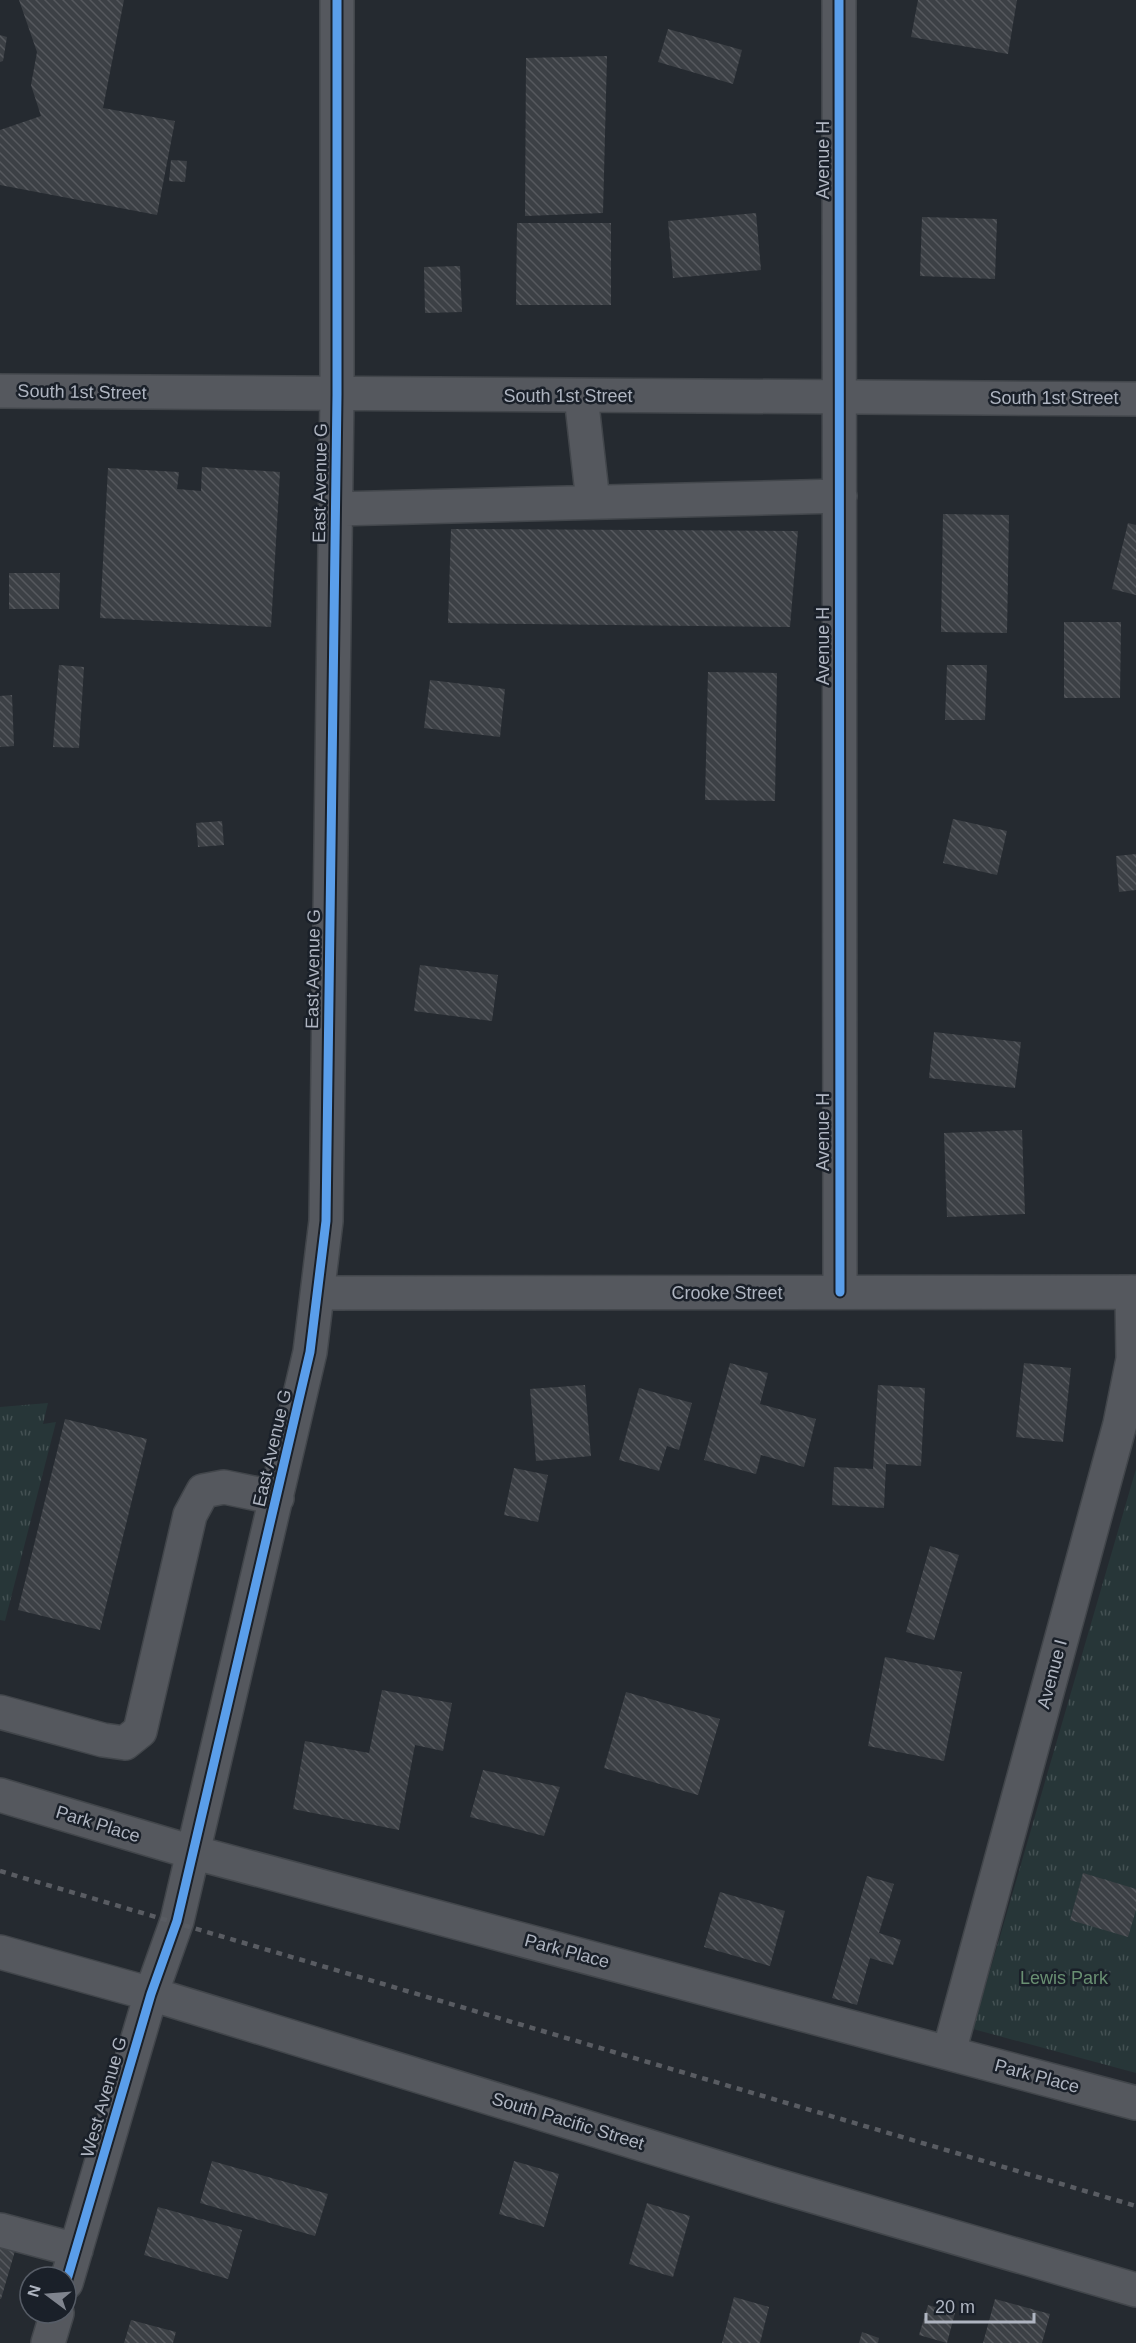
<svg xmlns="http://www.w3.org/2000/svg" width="1136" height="2343" font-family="Helvetica,sans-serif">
<defs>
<pattern id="grass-tufts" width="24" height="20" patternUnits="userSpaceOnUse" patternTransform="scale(1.5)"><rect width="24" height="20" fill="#273638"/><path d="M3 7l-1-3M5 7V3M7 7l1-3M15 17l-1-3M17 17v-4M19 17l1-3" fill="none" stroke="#445153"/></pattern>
<pattern id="building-back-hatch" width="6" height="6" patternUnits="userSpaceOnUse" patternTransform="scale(1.5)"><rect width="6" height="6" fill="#3c4045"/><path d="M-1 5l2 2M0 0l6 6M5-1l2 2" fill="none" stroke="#56595e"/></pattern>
</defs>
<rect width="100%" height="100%" fill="#252a30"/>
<path fill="url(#grass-tufts)" d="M48 1403 43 1424 56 1422 5 1621 0 1620V1407Z
M1136 1469V2073L973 2029Z"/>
<path fill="url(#building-back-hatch)" d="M19 0H124L103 108 175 121 157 215 0 185V130L41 116 31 85 37 52Z
M918 0H1017L1008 54 911 37Z
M668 29 742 50 733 84 658 62Z
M0 35 7 37 3 61 0 62Z
M607 56 603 213 525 216 526 58Z
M171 160 187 161 185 182 169 181Z
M756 213 761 270 673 278 668 221Z
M922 217 997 219 995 279 920 276Z
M517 223H611V305H516Z
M460 266 462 312 425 313 424 267Z
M202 467 280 472 271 627 100 618 108 468 179 472 177 489 201 491Z
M943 514 1009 515 1007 633 941 632Z
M1128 523 1136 525V595L1112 589Z
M451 529 798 531 790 627 448 623Z
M9 573H60L59 609H9Z
M1064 622H1121L1120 698H1064Z
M59 665 84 667 79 748 53 747Z
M947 665H987L985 720H945Z
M708 672 777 673 775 801 705 800Z
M430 680 505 689 500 737 424 728Z
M12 695 14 746 0 747V696Z
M953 819 1007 831 997 875 943 863Z
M222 821 224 845 198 847 196 823Z
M1136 854V890L1119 892 1116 856Z
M420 965 498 975 492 1021 414 1011Z
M934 1032 1021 1042 1015 1088 929 1078Z
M1022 1130 1025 1214 947 1217 944 1133Z
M730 1363 768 1373 760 1404 816 1419 804 1467 761 1455 756 1474 704 1460Z
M1024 1363 1071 1368 1063 1442 1016 1437Z
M585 1385 591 1456 536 1461 530 1389Z
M878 1385 925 1388 921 1466 886 1464 884 1508 832 1505 834 1467 873 1469Z
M639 1388 692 1403 679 1450 667 1446 659 1471 619 1460Z
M65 1419 147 1439 100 1630 18 1610Z
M514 1468 548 1475 538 1522 504 1515Z
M930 1546 959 1555 934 1640 906 1632Z
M885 1657 962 1672 944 1761 868 1746Z
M382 1690 452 1703 443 1751 415 1745 399 1830 293 1809 305 1741 369 1753Z
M626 1692 720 1719 698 1795 604 1768Z
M483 1770 560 1787 544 1836 470 1817Z
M1083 1873 1136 1889V1910L1128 1937 1070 1920Z
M867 1876 894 1884 879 1933 901 1940 893 1965 870 1958 857 2005 832 1998Z
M720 1892 785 1911 770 1966 704 1947Z
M212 2161 328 2194 315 2236 200 2203Z
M514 2161 559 2174 544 2227 499 2214Z
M647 2203 690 2216 673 2277 629 2264Z
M158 2207 242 2230 228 2279 144 2255Z
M0 2247 15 2251 1 2299H0Z
M734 2297 769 2307 760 2343H722Z
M995 2299 1050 2314 1042 2343H983Z
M928 2305 955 2313 947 2343 919 2335Z
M131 2320 176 2332 173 2343H124Z
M862 2332 879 2338 878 2343H859Z"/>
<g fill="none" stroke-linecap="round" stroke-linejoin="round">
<g stroke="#42464b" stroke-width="36">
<path id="minor" d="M839 0 840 1292
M0 391 1136 399
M581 396 593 502
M336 509 840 496
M318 1293 1136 1292
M0 1712 103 1740 125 1743 140 1731 190 1515 203 1491 224 1487 277 1498
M0 1795 192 1852 1136 2103
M0 1952 151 1994 775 2185 1136 2290
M949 2052 1120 1424 1133 1359 1132 1292
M0 2230 76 2250
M66 2283 151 1994 177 1921 310 1352 326 1221 337 395V0
M48 2343 57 2313"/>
</g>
<use href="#minor" stroke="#55585e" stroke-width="33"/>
<path stroke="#595c62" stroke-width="4.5" stroke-dasharray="6 6" stroke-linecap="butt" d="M0 1871 1136 2206"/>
<g stroke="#1a2029" stroke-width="13">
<path id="cycleway" d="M839 0 840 1292
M66 2283 151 1994 177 1921 310 1352 326 1221 337 395V0"/>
</g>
<use href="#cycleway" stroke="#5a9eea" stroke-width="9"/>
</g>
<g text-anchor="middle" stroke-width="5" stroke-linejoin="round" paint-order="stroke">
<g font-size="18" fill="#afb5c1" stroke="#1a2029">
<text transform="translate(823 160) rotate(-90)" y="6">Avenue H</text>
<text transform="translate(82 392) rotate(1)" y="6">South 1st Street</text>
<text x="568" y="402">South 1st Street</text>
<text x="1054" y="404">South 1st Street</text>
<text transform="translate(320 483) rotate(-89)" y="6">East Avenue G</text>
<text transform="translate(823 646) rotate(-90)" y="6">Avenue H</text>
<text transform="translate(313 969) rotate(-89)" y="6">East Avenue G</text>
<text transform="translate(823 1132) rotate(-90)" y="6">Avenue H</text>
<text x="727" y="1299">Crooke Street</text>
<text transform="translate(272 1448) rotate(-77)" y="6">East Avenue G</text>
<text transform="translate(1052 1674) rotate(-75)" y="6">Avenue I</text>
<text transform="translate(98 1824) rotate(17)" y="6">Park Place</text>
<text transform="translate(567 1951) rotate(15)" y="6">Park Place</text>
<text transform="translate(1037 2076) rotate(15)" y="6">Park Place</text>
<text transform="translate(104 2097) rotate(-74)" y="6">West Avenue G</text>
<text transform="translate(568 2121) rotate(17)" y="6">South Pacific Street</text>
</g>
<g font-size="18" fill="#698f72" stroke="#1a2029">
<text x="1064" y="1984">Lewis Park</text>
</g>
</g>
<g transform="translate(48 2295) rotate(286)"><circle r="28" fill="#1a2029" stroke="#565c66" stroke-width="1.5"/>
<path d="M0-4.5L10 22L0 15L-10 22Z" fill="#7f848e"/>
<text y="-9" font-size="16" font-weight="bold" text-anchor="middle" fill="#afb5c1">N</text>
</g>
<path d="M926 2313v9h108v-9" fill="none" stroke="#afb5c1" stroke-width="3"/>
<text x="935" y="2313" font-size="18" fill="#afb5c1" stroke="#1a2029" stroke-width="4.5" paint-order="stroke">20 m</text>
</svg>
